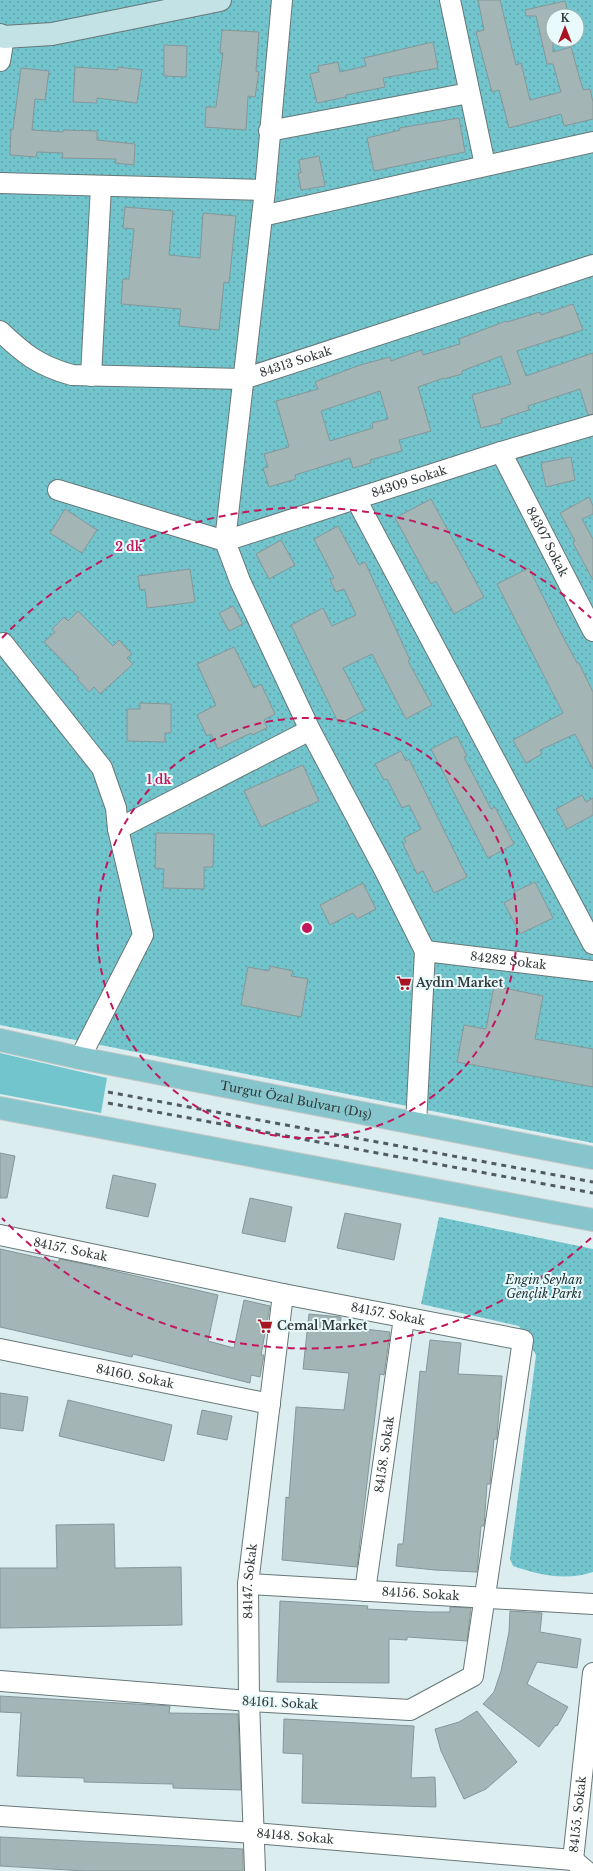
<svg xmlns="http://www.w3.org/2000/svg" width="593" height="1871" font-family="'Libre Baskerville',serif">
<defs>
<pattern id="park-dots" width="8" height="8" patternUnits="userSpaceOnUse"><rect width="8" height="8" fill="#73c5cd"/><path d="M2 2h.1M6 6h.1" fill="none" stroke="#5fa1a7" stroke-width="1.8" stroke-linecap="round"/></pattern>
</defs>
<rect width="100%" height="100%" fill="#dbedef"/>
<path fill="#73c5cd" d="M0 1053 107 1078 101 1113 0 1094Z"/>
<path fill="url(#park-dots)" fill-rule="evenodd" d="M0 0H593V1143L0 1025ZM553 16H577V40H553Z
M439 1217 593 1249V1572C566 1581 539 1575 513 1566L510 1559 536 1355 519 1326 421 1304Z"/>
<path fill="#a4b5b6" stroke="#869799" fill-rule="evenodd" d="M478 0H500L516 65 521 63 530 100 561 92 553 64H547L536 16H526L525 10 565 1 569 16H553V52L571 47 583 90 590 89 593 102V119L564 126 561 114 509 128 499 90 492 92 476 32 484 30Z
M222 30 259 32 256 71 259 72 255 97 248 96 246 130 205 127 206 107H216L223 53H220Z
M433 42 438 68 383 78 385 87 346 95V97L317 103 310 74 319 72 318 66 338 62 340 72 366 66 364 58Z
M164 45 187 46 186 77 164 76Z
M75 67 118 70V67L142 70 137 103 97 98V103L73 102Z
M21 68 49 71 45 100 35 99 32 130 63 132V130L97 131V140L135 144 134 165 115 163 116 159 62 158 63 153 37 152 36 157 10 155 11 129H13Z
M459 118 465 152 374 171 367 138 400 130 399 128Z
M319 156 325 186 301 190 298 173H301L299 160Z
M125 207 173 211 169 255 200 258 203 213 236 216 229 283 224 282 219 330 179 326 181 309 121 304 123 279H129L134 229 123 228Z
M573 304 583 330 517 351 526 376 593 353V414L588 415 580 389 528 406 529 410 501 419 502 423 481 428 472 395 511 384 501 356 462 371V374L444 379V378L418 387 431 431 399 440 402 451 370 460 371 463 353 468 350 458 295 475 296 479 269 487 263 468 268 467 264 454 289 447 276 401 318 389 315 382 360 365 390 357 391 361 421 350 423 355 460 344 459 339 506 321 507 322 540 312 541 315ZM380 391 388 419 372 423 373 428 330 441 321 411Z
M571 457 575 480 546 487 541 463Z
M589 497 593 506V514L582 519 593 539V580L573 543 575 541 560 513Z
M431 499 484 597 454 614 436 581 431 584 395 518Z
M65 509 97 530 82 553 50 533Z
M338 526 359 565 365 562 410 660 408 661 432 705 406 719 372 654 343 668 365 710 339 724 291 625 323 608 332 626 356 615 344 589 336 592 330 580 334 578 314 539Z
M281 540 295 565 269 579 256 554Z
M529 568 561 633 577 663H579L593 692V769L575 734 540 750 542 754 526 763 513 740 563 713 497 584Z
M190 569 195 602 147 608 145 589 140 590 138 576Z
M233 606 243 624 229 631 219 613Z
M78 611 113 646 119 640 132 654 127 658 133 664 100 694 94 687 89 692 77 679 79 678 44 642 55 632 52 629 64 617 68 621Z
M234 647 254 688 261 684 275 714 264 720 267 728 252 735 251 733 218 749 211 734 207 736 197 715 216 705 197 664Z
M140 703 171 704V733H165V742L127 741V709H140Z
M457 736 467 756 464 757 491 809 495 807 514 844 488 858 431 749Z
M401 751 406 761 409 759 467 877 434 893 423 871 417 874 403 844 406 842 404 838 421 829 409 805 402 808 387 779 384 780 375 764Z
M303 765 319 801 261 827 244 791Z
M582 795 586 802 593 798V815L567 829 556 809Z
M156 833 214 834 213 867H204V889L163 888 164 869 155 868Z
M535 882 553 918 520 934 504 903 516 896 514 892Z
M363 883 376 909 357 919 353 913 330 925 320 905Z
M270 966 293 971 291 976 308 979 301 1017 241 1005 248 967 269 971Z
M494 986 543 996 535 1039 593 1049V1087L457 1062 464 1025 486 1029Z
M0 1153 15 1156 7 1198H0Z
M113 1175 156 1184 148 1217 106 1208Z
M250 1198 292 1207 285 1242 242 1233Z
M345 1213 401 1224 394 1260 337 1248Z
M0 1249 59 1262V1259L84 1264 218 1295 208 1341 234 1348 244 1300 270 1306 261 1355H264L260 1377 251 1375 250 1383 133 1354 132 1357 0 1327Z
M309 1314 341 1317 340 1326 390 1332 384 1375 380 1374 357 1567 282 1560 286 1497 289 1498 296 1407 344 1410 349 1373 303 1369Z
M430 1340 461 1343 458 1374 502 1376 497 1436V1439H494L490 1484H487L484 1526H481L477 1572 435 1570 396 1566 398 1544H403L420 1371 426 1372Z
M0 1393 28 1397 23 1431 0 1428Z
M68 1400 172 1425 164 1461 59 1436Z
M202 1410 232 1416 227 1440 197 1434Z
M114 1524 115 1568 181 1567 182 1625 0 1628V1568H57L56 1525Z
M280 1601 368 1606 367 1609 428 1612H450V1607L471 1608 467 1641 407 1637V1640L389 1639V1683L277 1682Z
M510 1611 542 1613 540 1632 581 1639 577 1668 537 1662 527 1684 568 1707 557 1726 556 1725 539 1747 483 1704 494 1692 501 1671 509 1632Z
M0 1696 170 1706 169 1713 238 1714 241 1790 173 1788V1784L84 1782V1778L17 1776 21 1713 0 1712Z
M477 1711 517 1762 486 1789 464 1799 441 1751 435 1729 459 1722Z
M284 1719 414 1726 411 1778 435 1777 436 1807 302 1803 303 1754 283 1753Z
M0 1837 243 1849V1871H85L0 1866Z"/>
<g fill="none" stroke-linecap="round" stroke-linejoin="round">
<g stroke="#677778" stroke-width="22">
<g id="street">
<path d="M282 0 265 190 225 541 240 581 310 730 386 873 425 951 416 1124"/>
<path d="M450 0 485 165"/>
<path d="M0 61 4 37"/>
<path d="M269 131 469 93"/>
<path d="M0 183 265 190"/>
<path d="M262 216 593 142"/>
<path id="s1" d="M0 331C24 354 39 366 72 375L243 379 593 265"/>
<path d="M91 376 101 186"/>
<path id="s2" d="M501 452 593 631"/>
<path id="s3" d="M58 490 225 541 501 452 593 425"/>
<path d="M356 499 593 944"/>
<path d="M3 643 102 768 116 808 118 829 143 935 80 1058"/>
<path d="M118 829 310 730"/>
<path id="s4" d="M425 951 593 971"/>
<path id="s5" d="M0 1235 283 1294 523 1340 473 1676 410 1710 249 1701 0 1681"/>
<path id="s6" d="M0 1349 270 1404"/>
<path id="s7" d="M248 1584 593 1604"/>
<path id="s8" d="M365 1591 404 1318"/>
<path id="s9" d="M0 1816 254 1833 573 1860 586 1871"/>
<path id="s10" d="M573 1860 593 1673"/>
<path id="s11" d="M255 1871 249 1701 248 1584 283 1294"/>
</g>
</g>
<g stroke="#677778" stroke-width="24">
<path id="secondary" d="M0 35 4 37 52 34 220 0"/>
</g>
<g stroke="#c6c8c8" stroke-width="24">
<g id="primary">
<path id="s12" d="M0 1040 80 1058 593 1158"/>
<path d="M0 1108 593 1220"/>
</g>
</g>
<use href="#street" stroke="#fff" stroke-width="20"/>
<use href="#secondary" stroke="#c3e2e5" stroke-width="22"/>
<use href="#primary" stroke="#86c5cb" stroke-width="22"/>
<path stroke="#525b5d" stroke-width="3" stroke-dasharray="5 5" stroke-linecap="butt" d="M108 1092 593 1182
M108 1103 593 1193"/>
</g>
<g fill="none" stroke="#c2185b" stroke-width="2" stroke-dasharray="7 5">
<circle cx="307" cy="928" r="210"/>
<path d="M591 1238A421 421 0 0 1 2 1218M2 638A421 421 0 0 1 591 618"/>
</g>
<defs>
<g id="supermarket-bare" transform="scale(1.2)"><path d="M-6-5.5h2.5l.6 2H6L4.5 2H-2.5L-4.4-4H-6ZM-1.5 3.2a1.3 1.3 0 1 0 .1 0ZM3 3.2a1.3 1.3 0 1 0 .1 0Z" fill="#a91422" stroke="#e8fafc" stroke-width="2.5" paint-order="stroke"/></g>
</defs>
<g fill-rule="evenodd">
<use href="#supermarket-bare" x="404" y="983"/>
<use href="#supermarket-bare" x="265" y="1326"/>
</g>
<g text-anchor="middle" stroke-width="4" stroke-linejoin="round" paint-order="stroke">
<g font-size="12" fill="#32393a" stroke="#e8fafc">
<text dy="4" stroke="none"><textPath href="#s1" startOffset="312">84313 Sokak</textPath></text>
<text dy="4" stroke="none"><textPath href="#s3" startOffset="368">84309 Sokak</textPath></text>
<text dy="4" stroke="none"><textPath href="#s2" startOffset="101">84307 Sokak</textPath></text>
<text dy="4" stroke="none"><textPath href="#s4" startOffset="84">84282 Sokak</textPath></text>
<text dy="4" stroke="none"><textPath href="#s12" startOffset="302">Turgut Özal Bulvarı (Dış)</textPath></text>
<text dy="4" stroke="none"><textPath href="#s5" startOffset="72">84157. Sokak</textPath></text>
<text dy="4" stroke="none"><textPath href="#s5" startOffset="396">84157. Sokak</textPath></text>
<text dy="4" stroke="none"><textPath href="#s6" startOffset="138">84160. Sokak</textPath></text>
<text dy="4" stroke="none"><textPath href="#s8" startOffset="138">84158. Sokak</textPath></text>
<text dy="4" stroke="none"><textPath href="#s11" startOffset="290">84147. Sokak</textPath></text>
<text dy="4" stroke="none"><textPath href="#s7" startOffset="173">84156. Sokak</textPath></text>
<text transform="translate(280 1703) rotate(3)" y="4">84161. Sokak</text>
<text dy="4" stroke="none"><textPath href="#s10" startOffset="46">84155. Sokak</textPath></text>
<text dy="4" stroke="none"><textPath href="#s9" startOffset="296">84148. Sokak</textPath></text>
</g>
<g font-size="12" font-weight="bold" fill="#32393a" stroke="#e8fafc" text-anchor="start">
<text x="416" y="987">Aydın Market</text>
<text x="277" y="1330">Cemal Market</text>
</g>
<g font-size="12" font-style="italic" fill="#1b2f31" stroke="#e8fafc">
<text x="544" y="1284">Engin Seyhan<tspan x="544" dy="14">Gençlik Parkı</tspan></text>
</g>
</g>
<circle cx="307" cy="928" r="6" fill="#c2185b" stroke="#e8fafc" stroke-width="2"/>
<g font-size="12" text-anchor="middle" font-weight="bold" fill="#c2185b" stroke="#e8fafc" stroke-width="4" stroke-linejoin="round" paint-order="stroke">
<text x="129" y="551">2 dk</text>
<text x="159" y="784">1 dk</text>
</g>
<g transform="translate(565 28)"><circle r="19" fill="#e8fafc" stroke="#9fadae"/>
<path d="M0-3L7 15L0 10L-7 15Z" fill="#a91422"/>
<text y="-6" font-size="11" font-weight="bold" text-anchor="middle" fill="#32393a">K</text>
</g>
</svg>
